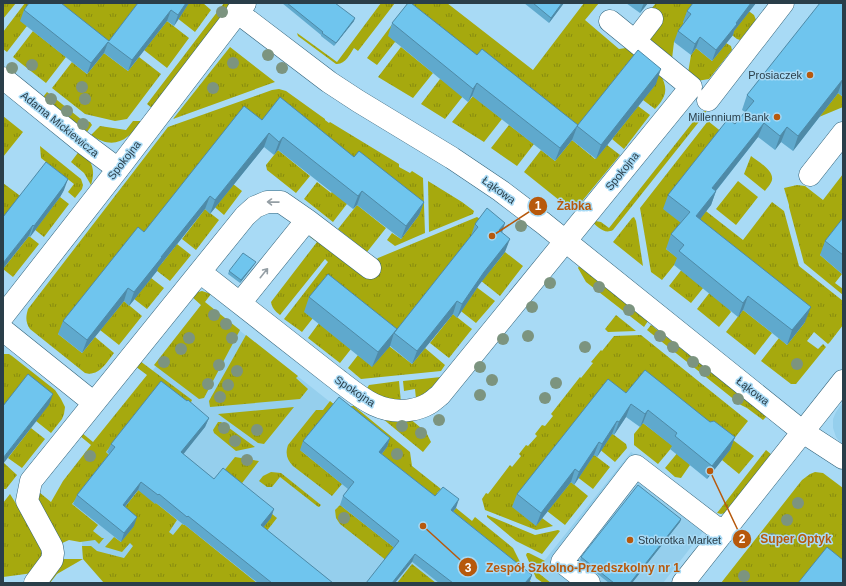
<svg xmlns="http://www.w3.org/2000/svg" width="846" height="586" font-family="Helvetica,sans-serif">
<defs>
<pattern id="grass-tufts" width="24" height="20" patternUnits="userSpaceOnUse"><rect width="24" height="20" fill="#a6a90e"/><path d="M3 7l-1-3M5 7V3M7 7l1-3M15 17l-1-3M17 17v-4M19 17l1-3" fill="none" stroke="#878b10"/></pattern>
</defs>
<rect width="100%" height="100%" fill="#a8daf5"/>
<path fill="#95cfed" d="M210 307 387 447 384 451 472 521 529 583H104L83 559 82 542 71 539 65 481 152 371Z
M843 402V446L836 437 833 428V419L836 412Z
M631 452 708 512 716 515 663 583H551L536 571Z"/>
<path fill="url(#grass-tufts)" d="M4 3H16L3 19V4Z
M25 3H34L27 26 7 52 3 49V32Z
M44 3H142L105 52Z
M180 3H203L211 10 195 32 172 14Z
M224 3H233L153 109 147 104Z
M381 3H395L358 51 354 48C350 54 345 65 336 64L298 36 297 33 337 62Z
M408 3H421L423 4 424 3H447L533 70 584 3H599L585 20 619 49 626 48 660 74C669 89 666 97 655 109L643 100 574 138 395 42 377 65 367 58Z
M656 3H704L683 22 687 25 674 42 672 59 651 41 649 36 647 14Z
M742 6 754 15 756 20 740 40 737 39 724 29Z
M167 21 189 38 167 68 144 50Z
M33 31 66 57 46 83 13 57Z
M726 43 731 46 732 50 709 79 697 81 688 73 691 55 696 48 712 61Z
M230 47 275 82 173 119Z
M401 47 433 73 413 98 378 77Z
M104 53 128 71 139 57 161 74 127 119 115 121 85 114 52 88 72 62 87 74Z
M440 79 467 91 445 119 421 104Z
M279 89 286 91 325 119V120L329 123 330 122 399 164V167L410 173 412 171 423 178 425 233 395 246 387 240 392 233 401 239 419 215 275 111 58 334 82 353 95 337 114 353C107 362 99 377 85 373L30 329C25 322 26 316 28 309L168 127 272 90Z
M47 92 82 120 90 122 92 125 87 132 43 97Z
M838 93 843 97V107L819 117Z
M473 96 502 119 484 142 452 122Z
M638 106 650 115 624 149 612 139Z
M707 110 702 118 613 230C604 235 597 226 590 220L601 222 609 228 700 113Z
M3 116 23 132 3 157Z
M133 121H142C128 140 114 151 91 135L100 126 126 130Z
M708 121 723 133 684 226 666 249 679 259 662 280 651 272 640 208Z
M509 125 534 144 517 166 491 148Z
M572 140 595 159 607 145 620 155 578 206 574 209 569 208 524 172 541 150 555 161Z
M40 146 76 175 81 179 83 185 82 189 75 198 68 192 74 184 41 158Z
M80 150C92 161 96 169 91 185L84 173 71 162Z
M278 150 310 176 296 193 267 170 266 165Z
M751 156C757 161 774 170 772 180 771 184 767 188 765 191L744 174Z
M843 174V226L820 255 842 274 835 283 843 289V295L804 263 789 207V205L784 188 797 185 805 186 823 200Z
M228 180 242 191 224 215 210 203Z
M428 181 462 202 474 211 473 214 429 232Z
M738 181 758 197 736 225 716 209Z
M317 182 331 193 335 188 350 200 333 222 304 199Z
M3 183 23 198 3 223Z
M60 197 69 204 44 237 34 229Z
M772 202 784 211 799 266 843 301V325L830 342 828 344 814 332 807 341 818 349 823 344 826 347 796 384H791L761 361 779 338 787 345 805 322 687 228 702 208 743 240Z
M357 205 386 228 367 252 338 229Z
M205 209 219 220 196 250 182 239Z
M477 217 483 221 391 344 313 318 302 332 284 319 328 262 325 259 280 315C275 311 272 308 271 302L317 242 310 237 316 236 374 262 378 258Z
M634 217 636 221 643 266 613 242 632 218Z
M29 236 39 244 13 277 3 269Z
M177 244 191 255 170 281 152 267 162 263Z
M505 252 523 266 500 296 480 280 494 266Z
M686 264 708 282 691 303 669 286Z
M579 266 648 321 644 327 586 282 578 268Z
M146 274 164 288 147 309 129 295Z
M475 286 495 301 476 323 457 308Z
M714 287 731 312 719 327 697 309Z
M202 291 211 294 205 302 240 330 204 398 199 399 154 365 201 305 191 296 198 292Z
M124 301 142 316 119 345 100 330Z
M743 310 772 333 755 355 726 332Z
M453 314 472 329 449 358 430 343Z
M616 315 636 331 608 332 605 329Z
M319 323 351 349 340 363 308 338Z
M651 325 767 416 763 420 747 408 741 405 647 330Z
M246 335 298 376 296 378 308 389 300 399 210 407 209 401Z
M641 335 748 421 733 440 754 456 739 474 722 460 640 383 536 526 542 518 553 526 536 530 485 510 482 499 486 493 488 494 510 465 512 467 521 456 519 454 526 445 528 446 537 436 535 434 542 425 545 426 553 416 551 414 580 377 581 378 593 363 591 362 601 350 602 351 614 336Z
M389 346 412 364 425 348 445 365 441 371 361 379 348 368 358 355 372 366Z
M3 354H9L12 356 55 390 61 399 65 407 64 414 62 419 51 433 36 421 3 412Z
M140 361 192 400 190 404 157 388 106 452 110 456 72 504 98 525 93 531 102 538H104L99 544 95 540 80 542 69 540 60 544C50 528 36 512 39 492L51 502 63 481 91 445 80 436 82 433 93 442 147 375 135 366Z
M441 377C433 386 426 394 416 399L415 389 404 391 403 381Z
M399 381 401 403H392L366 390 369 385Z
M330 401 336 406H354L410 452 412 466 441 489 437 493 440 496 432 505 300 450 342 484 332 496 293 466C287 460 285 454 288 445L316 410H323Z
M294 407 264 444 258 443 218 414Z
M371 409 409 418 426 432 431 442 423 452Z
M218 422H221L255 447 236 451 214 433 213 430Z
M643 423 673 446 658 464 634 445V434Z
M31 428 45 439 22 468 8 458Z
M610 432 626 444 627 448 615 462 598 448Z
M766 450 772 455 725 513 721 514 717 513Z
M679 451 690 465 681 478 675 477 665 468Z
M593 454 610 467 593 489 576 476Z
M235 457 259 461 239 487 277 518 262 537 258 534 270 518 219 477Z
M4 463 17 475 6 489H3V464Z
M271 472 281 473 321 505 319 507 317 506 280 477 272 487H267L259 481 263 476Z
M815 472 823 473 843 488V572L804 583H721L802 480 810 474Z
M145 482 155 503H156L177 520 169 532 173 535 182 524 184 525H185L257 583H104L83 559 57 574 50 583H45L61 559H83L82 546H91L97 551 124 558 133 546 130 543 122 552 105 547 114 537 121 542 119 514Z
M571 482 588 496 565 525 547 511Z
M10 494 43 547 44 551 33 573 3 577V503Z
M340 505 396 549 387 561 340 524 336 518 335 510Z
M456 508 472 521 475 517 513 548 529 580 532 583H529L448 518Z
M487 515 535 535 558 530 560 531 542 554 516 541 487 517Z
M527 553H529L545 561 536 571 551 583H543L536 578 526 555Z
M412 564 436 583H397Z"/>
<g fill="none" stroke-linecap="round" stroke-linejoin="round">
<g stroke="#33637a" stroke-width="23">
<path id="minor" d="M237 12 329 82 358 101 452 158 501 191 543 223 803 432 843 458
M635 41 652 19
M3 78 82 142 118 169
M708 100 783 3
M810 175 843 133
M200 272 334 377C358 395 378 415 410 410 416 409 423 407 428 404 432 402 436 398 440 395L691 87 610 21
M240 303 307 220
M3 316 118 169 245 3
M3 330 94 403
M35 583 52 560 53 553 52 547 27 501 31 481 245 216 255 207 267 202H281L307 220 370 268
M589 583 562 562 636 466 723 533
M683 583 843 381"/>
</g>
<use href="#minor" stroke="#fff" stroke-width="22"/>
</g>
<g fill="#7c947f">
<circle cx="222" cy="12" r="6"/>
<circle cx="268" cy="55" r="6"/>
<circle cx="233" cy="63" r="6"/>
<circle cx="32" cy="65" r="6"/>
<circle cx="12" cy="68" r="6"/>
<circle cx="282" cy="68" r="6"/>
<circle cx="82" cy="87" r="6"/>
<circle cx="213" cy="88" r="6"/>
<circle cx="51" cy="99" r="6"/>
<circle cx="85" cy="99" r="6"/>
<circle cx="67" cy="111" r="6"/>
<circle cx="83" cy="124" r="6"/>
<circle cx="521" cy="226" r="6"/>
<circle cx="550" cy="283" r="6"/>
<circle cx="599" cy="287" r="6"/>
<circle cx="532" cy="307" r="6"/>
<circle cx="629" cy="310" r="6"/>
<circle cx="214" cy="315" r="6"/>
<circle cx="226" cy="324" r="6"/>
<circle cx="528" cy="336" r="6"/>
<circle cx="660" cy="336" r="6"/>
<circle cx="189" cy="338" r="6"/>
<circle cx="232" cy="338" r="6"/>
<circle cx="503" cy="339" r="6"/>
<circle cx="585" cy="347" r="6"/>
<circle cx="673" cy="347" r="6"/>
<circle cx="181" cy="349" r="6"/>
<circle cx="164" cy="362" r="6"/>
<circle cx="693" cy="362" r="6"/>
<circle cx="797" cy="364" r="6"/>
<circle cx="219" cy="365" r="6"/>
<circle cx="480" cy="367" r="6"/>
<circle cx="237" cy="371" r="6"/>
<circle cx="705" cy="371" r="6"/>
<circle cx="492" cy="380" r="6"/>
<circle cx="556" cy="383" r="6"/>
<circle cx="208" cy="384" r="6"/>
<circle cx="228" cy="385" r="6"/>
<circle cx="480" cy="395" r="6"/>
<circle cx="220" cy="397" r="6"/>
<circle cx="545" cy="398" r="6"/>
<circle cx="738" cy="399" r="6"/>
<circle cx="439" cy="420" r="6"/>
<circle cx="402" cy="426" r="6"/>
<circle cx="224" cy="428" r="6"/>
<circle cx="257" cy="430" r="6"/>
<circle cx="421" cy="433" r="6"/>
<circle cx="235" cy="441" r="6"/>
<circle cx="397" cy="454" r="6"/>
<circle cx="90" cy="456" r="6"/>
<circle cx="247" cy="460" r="6"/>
<circle cx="798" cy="503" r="6"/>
<circle cx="344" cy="518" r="6"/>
<circle cx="787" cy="520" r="6"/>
<circle cx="772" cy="539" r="6"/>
<circle cx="744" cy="576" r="6"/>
</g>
<path fill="#5fa9cd" d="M138 3H189L174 26 167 21 128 71 104 53 87 74 20 21 24 10 109 41Z
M282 3H335L354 21 334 46 321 36V35Z
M524 3H564L549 23Z
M626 3H648L640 13Z
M756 3 734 31 733 35 712 61 696 48 691 55 674 42 678 31 684 23 683 22 687 11Z
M843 3V97L838 93 793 151 781 142 775 150 758 137 716 191 711 205 700 219 805 322 787 345 743 310 738 317 674 265 677 258 666 249 671 234 681 223 663 209 668 195 735 124 745 112 742 110 747 95Z
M392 23 477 55 578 125 656 84 596 159 572 140 555 161 472 96 468 102 388 36Z
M262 120 354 157 424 202 419 215 401 239 357 205 353 209 278 150 274 155 264 147 210 214 205 209 158 268 157 271 129 306 124 301 82 353 58 334 63 321 144 232Z
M64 190 60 197 30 237 3 217Z
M843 218V273L842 274 820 255 825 241Z
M475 224 502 233 505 252 479 285 457 318 453 314 412 364 390 346 372 367 304 312 309 297 396 331 471 236Z
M254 265 240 283 228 274 229 271Z
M626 393 710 422 735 437 730 450 707 479 670 449 672 446 643 423 640 427 626 417 614 435 612 434 597 457 594 455 574 485 571 482 536 526 512 507 517 494Z
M209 418 205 427 183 454 214 479 271 518 263 527 333 583H258L185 525H184L156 503 155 504 138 490 125 507 134 526 121 542 73 504 77 495 109 454 107 452 111 444Z
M390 438 387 447 382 454 435 496 456 508 453 511 532 575 529 583H439L340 505 343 496 348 489 300 450 303 441Z
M681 519 680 522 632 583H609L580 560 581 557Z"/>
<path fill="#4e8aa7" d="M186 3H189L174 26 178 15Z
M562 3H564L549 23 551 18Z
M644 3H648L640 13 643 5Z
M751 3H756L734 31 733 35 712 61 716 50Z
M171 10 167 21 128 71 132 60Z
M355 18 354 21 334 46 336 43Z
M700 37 696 48 691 55 695 44Z
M108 42 104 53 87 74 91 63Z
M661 69 656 84 596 159 601 145Z
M843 79 838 93 793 151 798 136Z
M477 83 472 96 468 102 473 89Z
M764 123 758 137 707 202 712 188Z
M577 127 572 140 555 161 560 148Z
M787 127 781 142 775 150 780 136Z
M269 133 264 147 210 214 215 200Z
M283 137 278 150 274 155 279 142Z
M68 179 64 190 60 197 30 237 34 226Z
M362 191 357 205 353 209 358 196Z
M716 191 711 205 691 231 696 216Z
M210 196 205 209 158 268 157 271 129 306 134 292 161 257Z
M424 202 419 215 401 239 406 226Z
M505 223 501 236 499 230Z
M33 225 29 236 3 269V263Z
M510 239 505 252 479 285 457 318 462 304 484 272Z
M256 262 254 265 240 283 241 280Z
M128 288 124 301 82 353 87 340Z
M748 296 743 310 738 317 743 303Z
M457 301 453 314 412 364 417 351Z
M811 307 805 322 787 345 792 330Z
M397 329 394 333 390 346 372 367 378 352Z
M53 394 49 405 3 464V458Z
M631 404 626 417 614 435 619 422Z
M648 410 643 423 640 427 645 414Z
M209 418 205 427 178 461 181 452Z
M617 421 612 434 597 457 602 444Z
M735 437 730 450 707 479 712 466Z
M390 438 387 447 376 461 379 452Z
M599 442 594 455 574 485 579 472Z
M575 469 571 482 536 526 541 513Z
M141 482 138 490 119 514 123 505Z
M459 499 456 508 448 518 451 510Z
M274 509 271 518 258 534 261 525Z
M137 517 134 526 121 542 124 533Z
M681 519 680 522 632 583H630Z
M415 554 412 562 395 583H392Z
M532 575 529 583H525Z"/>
<path fill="#6fc5ee" stroke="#4e8aa7" d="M29 3H61L109 41 138 3H186L178 15 171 10 132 60 108 42 91 63 24 10Z
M287 3H335L355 18 336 43 322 33 323 32Z
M408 3H411L477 55 482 49 578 125 560 148 477 83 473 89 392 23Z
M533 3H562L551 18Z
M693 3H751L736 23 737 24 716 50 700 37 695 44 678 31 691 14 687 11Z
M820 3H843V79L798 136 787 127 780 136 764 123 712 188 716 191 696 216 811 307 792 330 748 296 743 303 679 251 684 245 671 234 690 212 668 195 728 119 735 124 754 101 747 95Z
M638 50 661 69 601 145 577 126Z
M280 97 354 157 359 151 424 202 406 226 362 191 358 196 283 137 279 142 269 133 215 200 210 196 161 257H162L134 292 128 288 87 340 63 321 138 227 144 232 244 106 262 120Z
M46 162 68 179 64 186 34 226 33 225 3 263V217Z
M487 208 505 223 499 230 510 239 484 272 462 304 457 301 417 351 394 333 478 227 475 224Z
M843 218V255L825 241Z
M243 253 256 262 241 280 229 271Z
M328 274 397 329 378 352 309 297Z
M645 370 710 422 714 421 735 437 712 466 675 436 677 433 648 410 645 414 631 404 619 422 617 421 602 444 599 442 579 472 575 469 541 513 517 494 608 379 626 393Z
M28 374 53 394 3 458V406Z
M161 381 187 401 188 400 209 418 181 452 214 479 223 468 274 509 261 525 333 583H272L188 516 187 517 159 494 158 495 141 482 123 505 137 517 124 533 77 495 115 447 111 444Z
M339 397 390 438 379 452 435 496 443 487 459 499 451 510 532 575 525 583H453L415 554 392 583H366L399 541 343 496 354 482 303 441Z
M638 485 681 519 630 583H614L581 557Z
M827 547 843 560V582L842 583H798Z"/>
<defs><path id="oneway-shaft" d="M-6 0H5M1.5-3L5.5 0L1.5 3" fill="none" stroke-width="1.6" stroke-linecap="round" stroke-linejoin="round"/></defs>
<g stroke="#949ea4">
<use href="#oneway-shaft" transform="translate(273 202) rotate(-179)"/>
<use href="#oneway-shaft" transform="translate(264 273) rotate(-51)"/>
</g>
<g fill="#b7590c" stroke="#a8daf5" stroke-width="1.5">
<circle cx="810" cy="75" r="4"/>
<circle cx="777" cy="117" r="4"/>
<circle cx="630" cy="540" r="4"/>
</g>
<g text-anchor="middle" stroke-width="3" stroke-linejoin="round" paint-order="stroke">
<g font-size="11" fill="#2a3e49" stroke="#a8daf5" text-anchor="end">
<text x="802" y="79">Prosiaczek</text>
<text x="769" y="121">Millennium Bank</text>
<text x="638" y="544" text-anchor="start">Stokrotka Market</text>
</g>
<g font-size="11" fill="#2a3e49" stroke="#a8daf5">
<text transform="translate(60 124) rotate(39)" y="4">Adama Mickiewicza</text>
<text transform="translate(124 160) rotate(-52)" y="4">Spokojna</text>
<text transform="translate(622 171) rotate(-51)" y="4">Spokojna</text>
<text transform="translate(499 190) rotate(36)" y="4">Łąkowa</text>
<text transform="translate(355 391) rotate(34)" y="4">Spokojna</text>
<text transform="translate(753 391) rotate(38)" y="4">Łąkowa</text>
</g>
</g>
<path fill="none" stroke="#b7590c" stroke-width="1.5" d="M492 236L538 206M710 471L742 539M423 526L468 567"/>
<g fill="#b7590c" stroke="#a8daf5" stroke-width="1.5">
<circle cx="492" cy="236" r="4"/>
<circle cx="710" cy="471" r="4"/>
<circle cx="423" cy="526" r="4"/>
<circle cx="538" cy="206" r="10"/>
<circle cx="742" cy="539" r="10"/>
<circle cx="468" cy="567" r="10"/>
</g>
<g font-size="12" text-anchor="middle" font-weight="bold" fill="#fff">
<text x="538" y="210">1</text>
<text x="742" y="543">2</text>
<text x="468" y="572">3</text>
</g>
<g font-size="12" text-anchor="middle" font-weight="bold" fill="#b7590c" stroke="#a8daf5" stroke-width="3" stroke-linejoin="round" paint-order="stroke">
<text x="574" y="210">Żabka</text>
<text x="796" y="543">Super Optyk</text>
<text x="583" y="572">Zespół Szkolno-Przedszkolny nr 1</text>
</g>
<rect width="846" height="586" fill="none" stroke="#2a3e49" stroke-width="8"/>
</svg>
